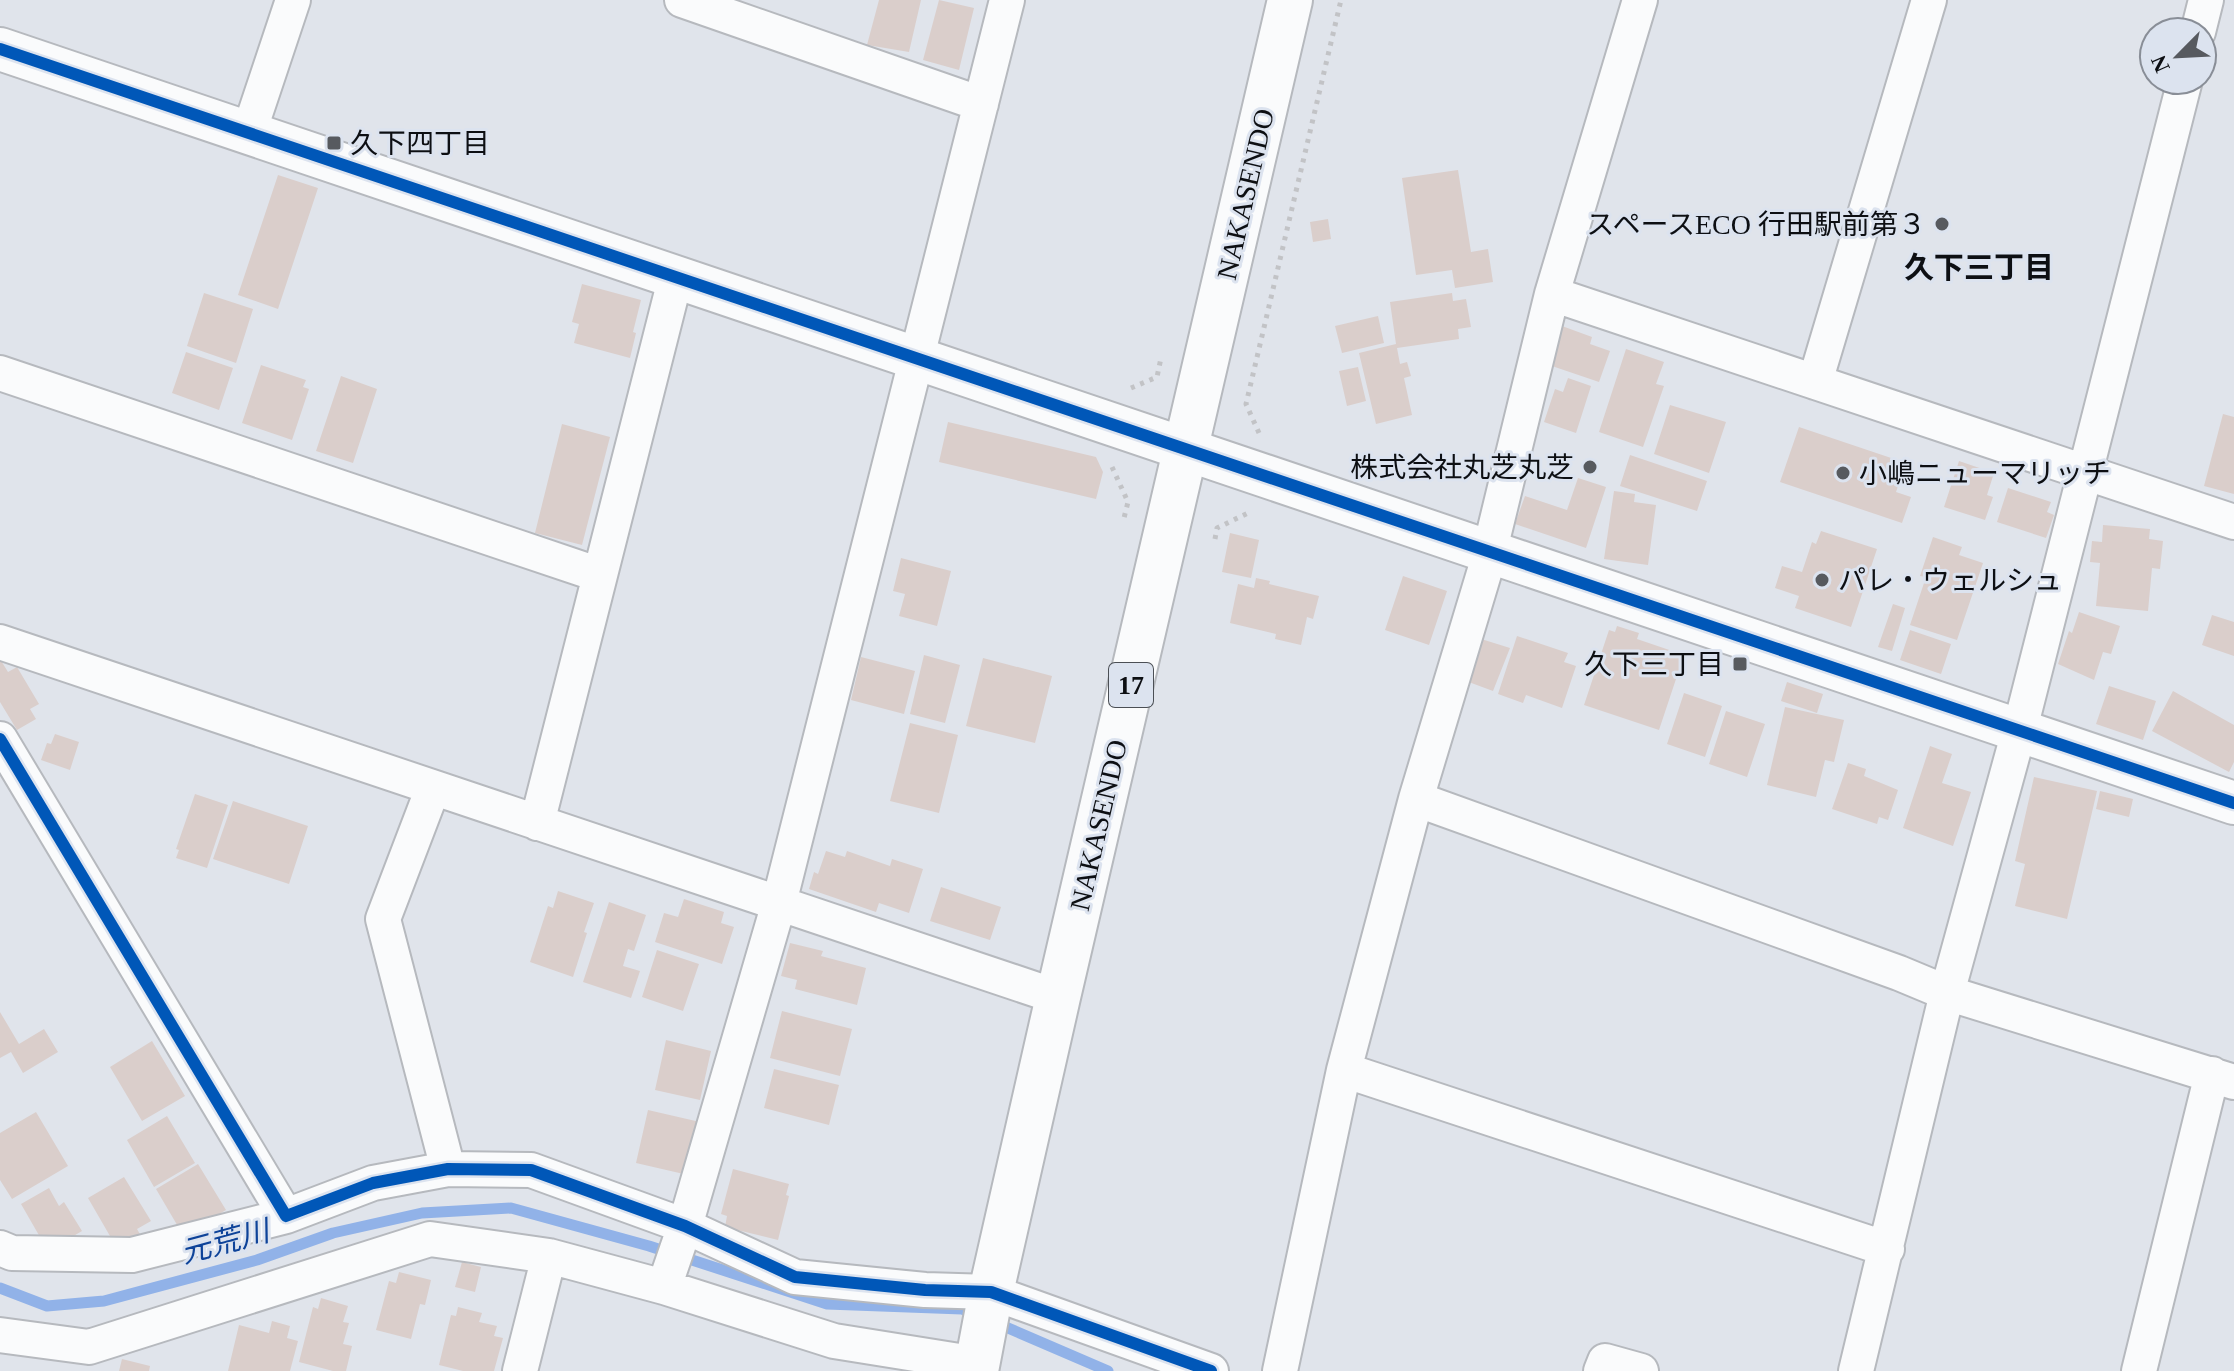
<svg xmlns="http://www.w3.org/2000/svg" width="2234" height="1371" font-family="'Times New Roman','Noto Sans JP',serif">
<rect width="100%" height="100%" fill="#e0e4eb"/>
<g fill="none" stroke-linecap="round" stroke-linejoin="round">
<path stroke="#91b2e8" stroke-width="11" d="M0 1288 47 1306 104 1301 257 1260 333 1233 422 1213 511 1208 649 1246 827 1304 962 1309 978 1316
M994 1322 1108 1371"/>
</g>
<path fill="#dacecb" d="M879 0H921L909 52 867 45Z
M939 0 974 8 959 70 923 60Z
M1458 170 1471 252 1488 249 1493 282 1455 288 1452 270 1416 275 1402 178Z
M278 175 318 188 278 309 238 295Z
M1328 219 1331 239 1313 242 1310 222Z
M582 284 641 300 633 332 636 333 630 358 574 343 579 324 572 322Z
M204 293 253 309 236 363 187 346Z
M1452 293 1453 301 1466 299 1471 327 1458 329 1459 339 1397 348 1400 364 1407 362 1411 376 1404 378 1412 415 1376 424 1359 353 1396 344 1390 302Z
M1378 316 1384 343 1342 353 1335 326Z
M1562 326 1592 337 1590 344 1610 351 1599 382 1549 365Z
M1626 349 1664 362 1656 384 1664 386 1643 447 1599 432Z
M186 352 233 368 219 410 172 393Z
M261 365 306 380 303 387 309 389 292 440 242 423Z
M1358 367 1366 401 1347 406 1339 371Z
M341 376 377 389 353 463 316 451Z
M1568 378 1591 386 1576 433 1544 422 1555 389 1563 392Z
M1670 405 1726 422 1709 473 1654 454Z
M2223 414 2234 417V494L2204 486Z
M948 422 1096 457 1103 472 1096 499 939 462Z
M562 424 610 437 582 545 535 533Z
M1799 427 1906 463 1896 492 1911 497 1902 523 1780 482Z
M1630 455 1707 481 1697 511 1620 486Z
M1959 461 1994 473 1987 495 1993 497 1985 520 1944 507Z
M1578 478 1606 487 1586 548 1515 524 1525 496 1567 510Z
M2008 488 2051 502 2047 512 2054 515 2046 538 1997 522Z
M1614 491 1635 494 1634 502 1656 505 1648 565 1604 559Z
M2103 525 2150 529 2149 539 2163 541 2160 569 2152 568 2148 611 2096 606 2100 563 2090 562 2092 541 2102 542Z
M1821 531 1877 549 1851 627 1795 608 1799 596 1775 588 1782 566 1802 572 1812 542 1816 544Z
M1230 533 1259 540 1251 578 1222 572Z
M1933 537 1962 547 1959 555 1983 563 1957 640 1910 625 1926 577 1920 576Z
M901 558 951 571 937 626 899 616 905 594 893 591Z
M1403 576 1447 591 1429 645 1385 630Z
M1256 578 1270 581 1269 584 1319 596 1313 619 1307 617 1301 645 1275 639 1276 634 1230 623 1238 584 1254 588Z
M1893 604 1905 608 1892 651 1878 647Z
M2079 612 2120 626 2111 654 2103 652 2094 680 2058 664 2069 631 2072 633Z
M2212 615 2234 622V656L2202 645Z
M1617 626 1639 633 1637 639 1684 655 1659 730 1584 705 1609 630 1615 632Z
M1910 630 1951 644 1941 674 1900 660Z
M1517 636 1568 653 1564 662 1576 666 1562 708 1526 695 1523 703 1498 694Z
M1478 638 1510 648 1493 691 1466 681Z
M924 655 960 665 945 723 910 714Z
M861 657 915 671 904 714 851 700Z
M983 658 1052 676 1035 743 966 726Z
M0 659 8 672 17 667 39 704 30 709 36 719 17 730 0 702Z
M1787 682 1823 694 1817 713 1781 701Z
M2109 686 2156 701 2143 740 2096 724Z
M2173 691 2234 725V762L2229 772 2152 731Z
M1684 693 1722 706 1705 757 1667 744Z
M1785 707 1844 720 1834 762 1825 760 1816 797 1767 785Z
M1726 711 1765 724 1747 777 1709 764Z
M910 723 958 735 939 813 890 801Z
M55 734 79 742 70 770 41 760 47 743 51 744Z
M1930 746 1952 754 1942 783 1971 792 1953 846 1903 828Z
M1848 763 1866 769 1864 776 1898 790 1888 820 1879 817 1877 824 1832 809Z
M2034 777 2097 791 2067 919 2015 906 2025 864 2015 861Z
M2100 791 2133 799 2129 817 2096 809Z
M195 794 228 805 207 868 176 858 179 850 176 849Z
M233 801 308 826 289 884 213 859Z
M826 851 845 857 847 851 890 866 892 859 923 869 909 913 879 903 876 912 809 889 814 872 818 874Z
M941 887 1001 907 990 940 930 921Z
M558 891 594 903 584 932 587 933 573 977 530 962 548 906 553 908Z
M684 899 724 912 721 923 734 927 722 964 655 942 664 913 678 917Z
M609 902 646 915 634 951 628 949 623 966 640 971 631 998 583 982Z
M790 943 823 951 821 956 866 968 857 1005 795 989 797 980 781 976Z
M657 950 699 964 683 1011 642 997Z
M782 1011 852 1029 840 1076 770 1058Z
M0 1012 19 1044 44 1029 58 1052 23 1073 11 1052 0 1058Z
M666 1040 711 1051 700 1100 655 1090Z
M152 1041 185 1096 142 1121 110 1067Z
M774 1069 839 1085 829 1125 764 1108Z
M648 1110 700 1122 688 1175 636 1163Z
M36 1112 68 1166 12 1199 0 1180V1133Z
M167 1116 195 1163 154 1187 127 1140Z
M198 1164 226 1210 183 1235 156 1189Z
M733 1169 789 1184 786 1195 789 1196 778 1240 725 1227 727 1216 721 1214Z
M124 1177 151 1221 137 1229 141 1236 114 1243 88 1198Z
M49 1188 59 1206 64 1202 82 1231 48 1251 21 1204Z
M462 1262 481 1267 475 1292 455 1287Z
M399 1272 431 1280 425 1305 420 1304 411 1339 376 1330 389 1281 396 1283Z
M321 1298 348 1306 343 1322 349 1323 343 1344 352 1346 346 1371H333L299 1362 313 1307 318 1309Z
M458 1307 482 1313 479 1322 497 1326 494 1336 503 1338 494 1371H463L439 1365 451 1315 456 1316Z
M272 1321 290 1326 287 1338 298 1341 290 1371H228L239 1325 269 1333Z
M122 1359 150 1366 149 1371H119Z"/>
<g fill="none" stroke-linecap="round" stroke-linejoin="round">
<g stroke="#b6b9be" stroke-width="38">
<path id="minor" d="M682 0 981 104
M2198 32 2206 0
M249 132 293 0
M1552 294 2234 522
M0 373 600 575
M1815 382 1929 0
M0 642 1058 997
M0 739 286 1216 373 1183 448 1169 531 1170 685 1226 795 1277 925 1290 991 1292 1211 1371
M433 788 383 919 448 1169
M1416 799 1899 973 1947 993 2234 1082
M537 823 676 276
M1344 1070 1887 1249
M0 1248 12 1253 132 1255 286 1216
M664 1287 685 1226 779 903 1007 0
M0 1335 89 1347 430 1239 549 1256 664 1287 834 1341 978 1364
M520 1371 549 1256
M1280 1371 1344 1070 1416 799 1485 570 1552 294 1640 0
M1601 1371 1605 1361 1641 1371
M1856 1371 1947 993 2024 713 2185 80
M2139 1371 2212 1074"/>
</g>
<g stroke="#b6b9be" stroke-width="46">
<path id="tertiary" d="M0 49 2234 803"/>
</g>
<g stroke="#b6b9be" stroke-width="48">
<path id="trunk" d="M976 1371 991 1292 1058 997 1290 0"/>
</g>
<path stroke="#c2c3c6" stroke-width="5" stroke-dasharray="4 6" stroke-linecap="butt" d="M1131 388 1157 377 1161 358
M1259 433 1246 404 1341 0
M1112 467 1128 502 1124 518
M1215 539 1217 528 1248 513"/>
<use href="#minor" stroke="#fafbfc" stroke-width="34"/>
<use href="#tertiary" stroke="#fafbfc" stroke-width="42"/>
<use href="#trunk" stroke="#fafbfc" stroke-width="44"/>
<g stroke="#dce3ef" stroke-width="17">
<path id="cycleway" d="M0 49 2234 803
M0 739 286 1216 373 1183 448 1169 531 1170 685 1226 795 1277 925 1290 991 1292 1211 1371"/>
</g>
<use href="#cycleway" stroke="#0057b8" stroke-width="12"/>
</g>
<g fill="#575a5f" stroke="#dce3ef" stroke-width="3">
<rect x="326" y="135" width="16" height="16" rx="4"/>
<circle cx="1942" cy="224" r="8"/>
<circle cx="1590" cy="467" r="8"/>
<circle cx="1843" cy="473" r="8"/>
<circle cx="1822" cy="580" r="8"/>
<rect x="1732" y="656" width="16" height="16" rx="4"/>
</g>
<g text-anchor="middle" stroke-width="6" stroke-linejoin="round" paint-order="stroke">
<rect fill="#dce3ef" stroke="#4b4f55" stroke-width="2" x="1109" y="663" width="44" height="44" rx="6"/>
<g font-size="26" font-weight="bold" fill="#0d0f13">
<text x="1131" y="694">17</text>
</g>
<g font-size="28" fill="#0d0f13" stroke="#dce3ef" text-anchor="start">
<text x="350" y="153">久下四丁目</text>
<text x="1926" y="234" text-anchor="end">スペースECO 行田駅前第３</text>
<text x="1574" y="477" text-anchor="end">株式会社丸芝丸芝</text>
<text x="1859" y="483">小嶋ニューマリッチ</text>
<text x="1838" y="590">パレ・ウェルシュ</text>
<text x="1724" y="674" text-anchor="end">久下三丁目</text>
</g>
<g font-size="28" fill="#0d0f13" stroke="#dce3ef">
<text transform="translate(1245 194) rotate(-77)" y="10">NAKASENDO</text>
<text transform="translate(1098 825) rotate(-77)" y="10">NAKASENDO</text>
</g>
<g font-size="30" font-weight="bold" fill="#0d0f13" stroke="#dce3ef">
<text x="1979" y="278">久下三丁目</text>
</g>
<g font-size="30" font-style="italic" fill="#0e4399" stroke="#dce3ef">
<text transform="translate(225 1242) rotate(-15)" y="10">元荒川</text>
</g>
</g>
<g transform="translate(2178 56) rotate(246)"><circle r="38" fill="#dce3ef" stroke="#898e97" stroke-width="2"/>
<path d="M0-6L14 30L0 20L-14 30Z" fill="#575a5f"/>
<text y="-12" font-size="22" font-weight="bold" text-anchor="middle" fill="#0d0f13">N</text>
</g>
</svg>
